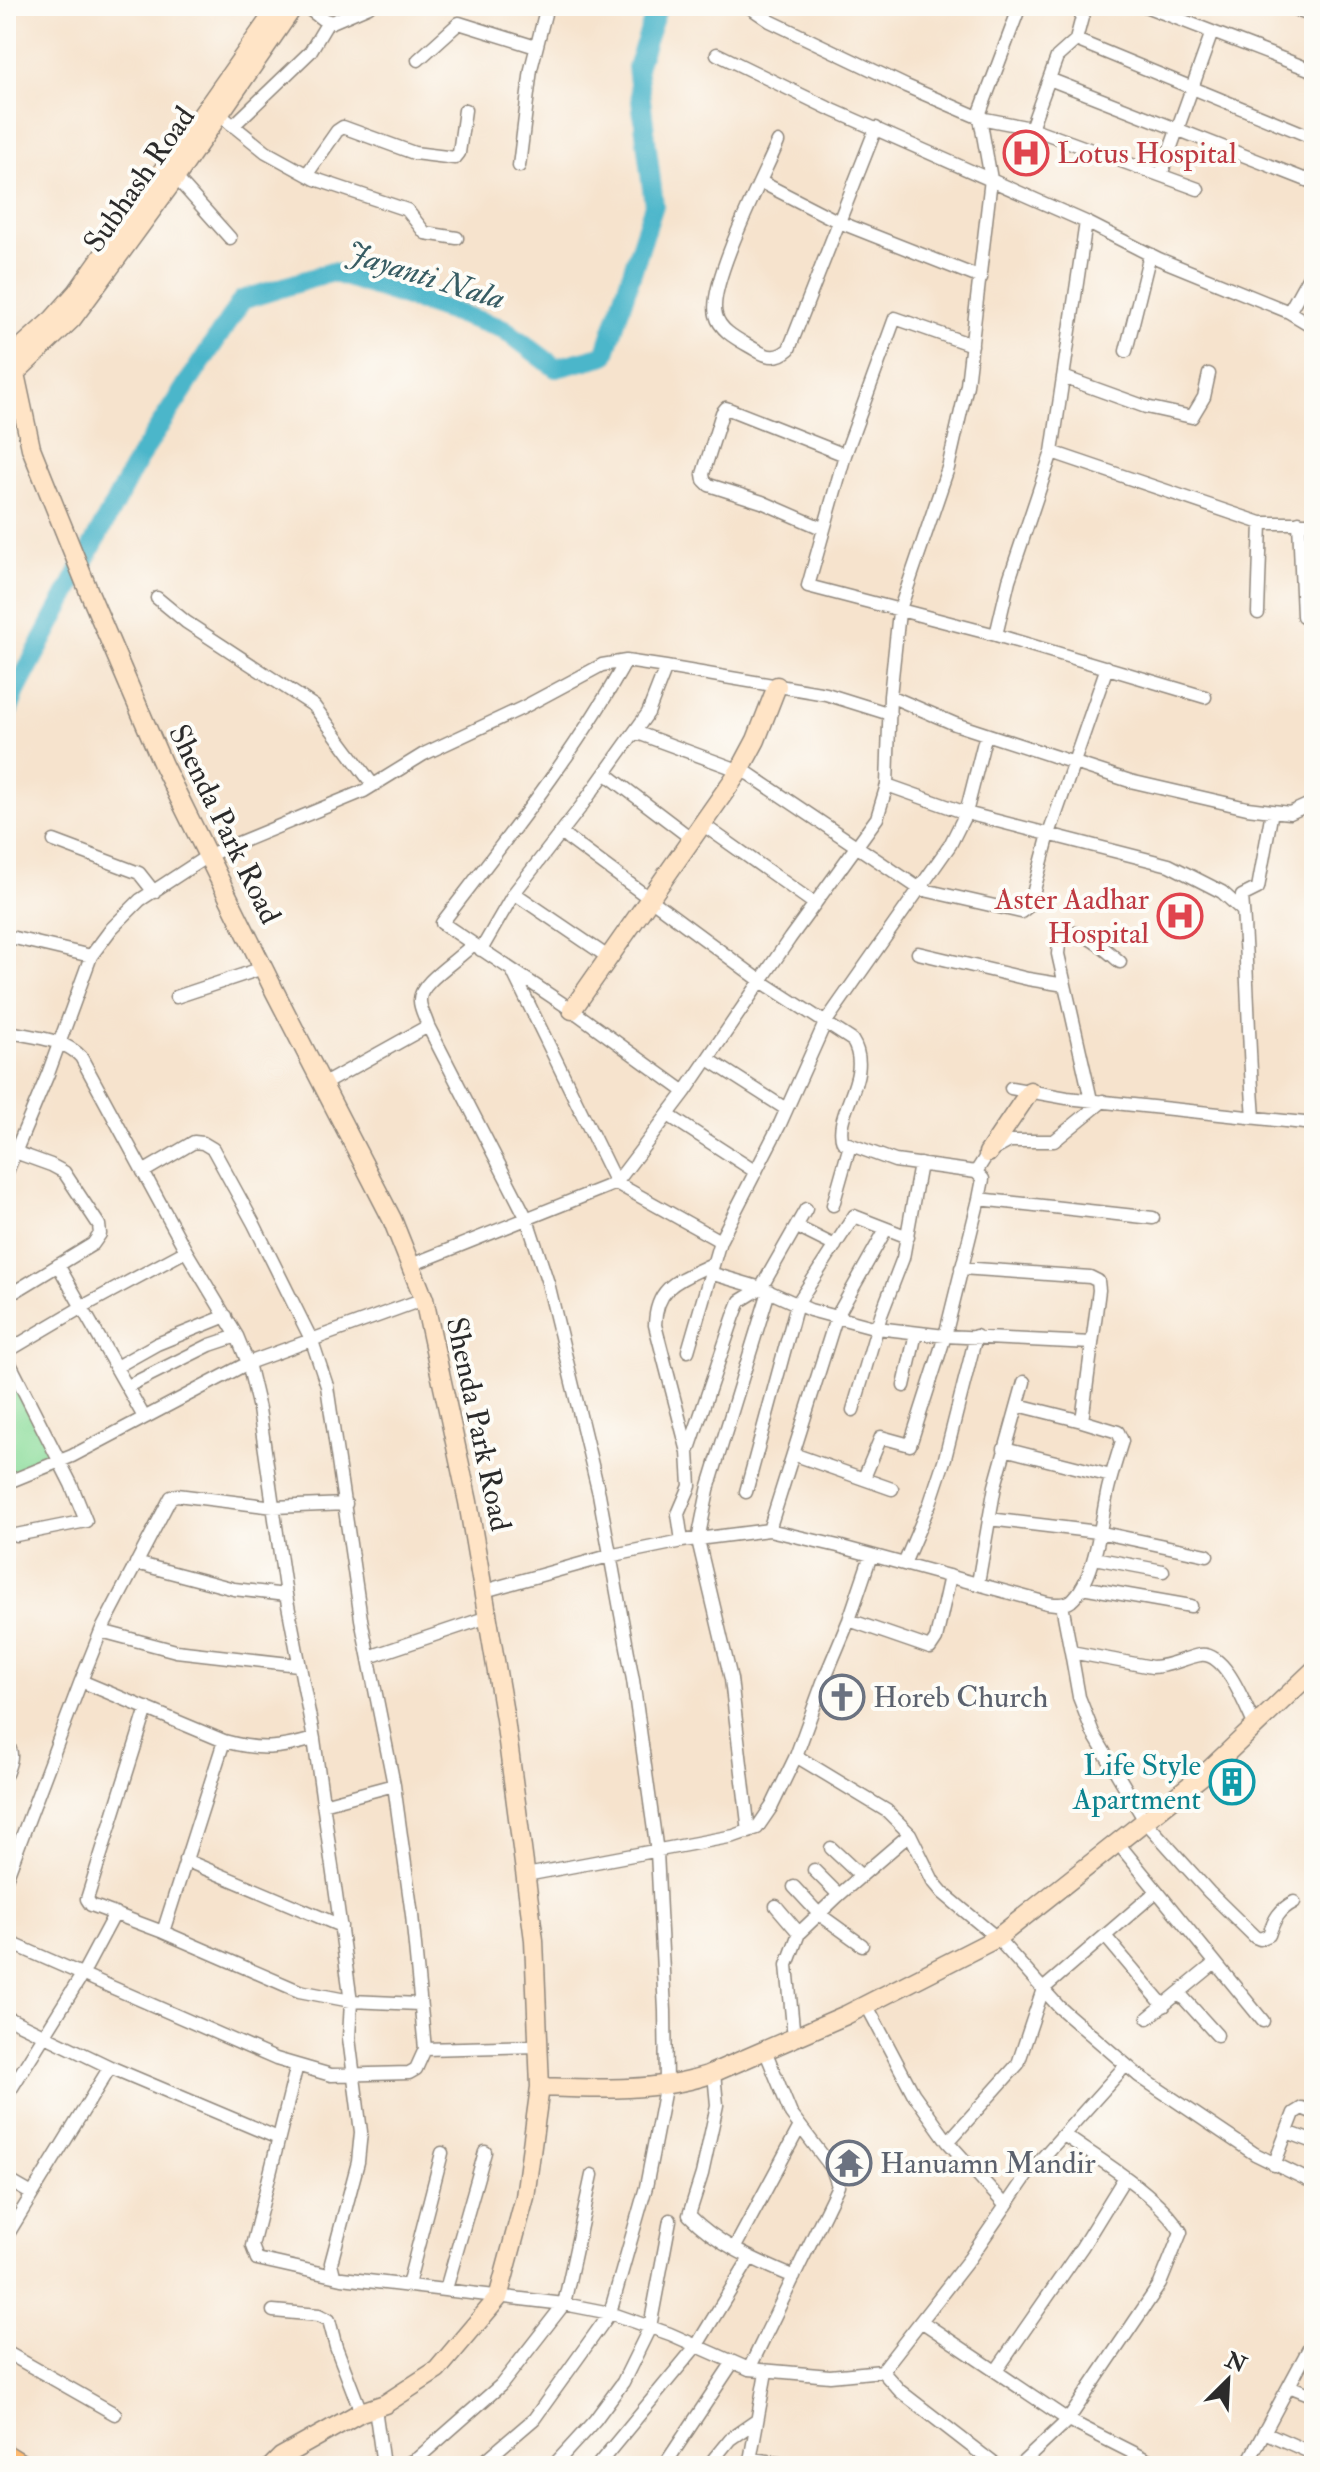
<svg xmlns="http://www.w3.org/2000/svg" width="1320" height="2472" font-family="'IM FELL Double Pica',serif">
<rect width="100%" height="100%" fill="#fdfcf7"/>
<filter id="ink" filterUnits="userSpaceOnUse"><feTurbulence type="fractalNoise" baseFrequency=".0125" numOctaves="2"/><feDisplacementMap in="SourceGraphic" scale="16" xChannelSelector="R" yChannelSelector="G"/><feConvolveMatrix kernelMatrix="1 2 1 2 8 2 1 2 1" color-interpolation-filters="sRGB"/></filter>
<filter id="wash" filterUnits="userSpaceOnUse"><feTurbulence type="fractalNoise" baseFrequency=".006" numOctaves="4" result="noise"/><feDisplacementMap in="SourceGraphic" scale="32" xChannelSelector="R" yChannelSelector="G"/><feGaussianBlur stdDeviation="1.8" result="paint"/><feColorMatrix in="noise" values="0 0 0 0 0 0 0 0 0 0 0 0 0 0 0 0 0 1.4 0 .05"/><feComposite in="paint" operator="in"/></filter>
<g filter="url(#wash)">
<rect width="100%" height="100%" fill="#f6e3cd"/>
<path fill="#8ddd9c" stroke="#5c8464" stroke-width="2" d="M6 1368 57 1457 6 1481Z"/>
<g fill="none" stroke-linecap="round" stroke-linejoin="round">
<path stroke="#4cb6ca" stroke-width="20" d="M6 717 16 691 137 461 242 300 332 272 504 329 556 368 605 355 654 205 637 67 658 6"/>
</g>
</g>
<g filter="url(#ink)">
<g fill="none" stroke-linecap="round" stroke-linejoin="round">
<g stroke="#90877c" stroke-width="15">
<path id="street" d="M305 6 322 19 332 22 369 6
M748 6 770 21 906 86 980 118 1031 128
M1085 6 1076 40 1057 57 1031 128 1198 189
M1145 6 1314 71
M1288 6 1314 17
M1076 40 1314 138
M717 54 828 108 1086 222 1159 259 1289 312 1314 327
M418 60 459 23 536 47
M1049 79 1309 181 1314 169
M214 110 266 152 315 179 407 210 425 233 457 238
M233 126 310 52 328 22
M778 142C764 175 707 285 716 315 720 332 741 341 756 350 768 358 778 359 789 349L876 128
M6 143V149
M519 166 531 69 547 6
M171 172 230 238
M307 174 337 131 343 127 414 153 455 158 459 153 465 110
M1161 175 1212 32
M761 182 839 222 981 278
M1289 312 1314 267
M6 335 11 355
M972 345 895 318 845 455 808 586 996 635 1009 580 1052 452 1086 222
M1126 351 1150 254
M1063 377 1146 407 1192 417 1204 397 1209 374
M1052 452 1261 523H1314
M1299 522 1303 616
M824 529 762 502 709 485 704 480 703 474 722 413 726 408 845 455
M157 598 186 622 314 706 373 785
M1258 613 1261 523
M996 635 1205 697
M626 661C574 755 507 838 442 923L572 1010 685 1092
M890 696 899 612 948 468 967 385 991 179 980 118 981 110 1020 6
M635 732 749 774 920 889 1021 912 1030 905 1049 834 1107 667
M605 773 692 839
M887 785 966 813 1169 865 1222 892 1243 911
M702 824 815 904
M561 833 761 981 852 1040C875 1075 832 1114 843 1142L895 1161 976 1172 983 1179 979 1199 1153 1218
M54 841 139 873 154 892
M514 893 608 957
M6 936 91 956
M473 944C460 959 418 983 420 1001 420 1009 426 1018 428 1026L527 1219 548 1283 599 1494 633 1680 657 1852 665 2011 666 2083 646 2187 610 2313 534 2419 479 2466
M481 950 514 893 580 808 648 713 666 667
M918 953 1028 979 1065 985
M513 972 616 1183 720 1241
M176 997 263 968
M6 1031C30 1037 64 1038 81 1057L186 1251 237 1336 248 1363 259 1409 286 1595 314 1739 351 2001 349 2038 361 2132 358 2162 331 2263 334 2275
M708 1059 786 1109
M322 1085 428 1026
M1011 1088 1067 1098 1314 1124
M1091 1100 1058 954C1061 908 1105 949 1120 962
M668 1115 756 1172
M1254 1117C1248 1043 1248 969 1242 896L1258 888 1272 811
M976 1172 988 1153 1010 1141H1054L1103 1101
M6 1174 48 1074 91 956 112 928 140 900 209 855 364 791 424 754 522 708 602 665 626 661 666 667 826 694 890 714
M833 1205 850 1145
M797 1227 835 1246
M58 1265 144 1417
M411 1265 616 1183 685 1092 790 938 877 818 887 785 890 696 955 724 1130 781 1247 808 1272 811 1290 813 1314 802
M710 1273 761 1288 810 1310 877 1328 945 1336 1092 1343
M6 1297 93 1244 100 1234 99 1225 64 1172 51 1165 15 1152
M688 1351 720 1241 780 1124 825 1023 950 845 966 813 986 734
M6 1352 82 1307 186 1251
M6 1356 71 1484 86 1521 16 1535
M116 1367 157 1344 226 1316
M128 1386 210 1345 237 1336
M904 1386 916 1333
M1018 1405 1082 1421
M853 1410 881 1315 903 1258 920 1164
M1004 1449 1111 1476
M688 1452 655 1325C656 1285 680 1280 712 1264
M793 1454 892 1489
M864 1478 881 1437 910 1445 945 1336 979 1199
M6 1483 72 1456 248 1363 424 1299
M746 1492 797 1304 854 1216 908 1237
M989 1519 1098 1532 1207 1555
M769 1530 836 1318 886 1229
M682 1541 678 1514 690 1486 688 1452 734 1316 740 1301 761 1288 806 1209
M1094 1558 1163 1571
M136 1563 234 1589 286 1595
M904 1564 930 1503 945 1458 976 1336
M978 1583 995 1486 1024 1382
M1082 1587 1191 1606
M484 1591 609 1556 682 1541 769 1530 838 1546 1047 1603C1055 1604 1064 1606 1071 1601 1096 1580 1101 1520 1108 1489 1112 1473 1117 1457 1122 1441L1118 1432 1082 1421 1099 1290 1098 1281 1090 1277 961 1268
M1062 1605 1071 1652 1152 1667C1169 1667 1184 1658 1200 1655 1226 1651 1245 1706 1255 1726
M849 1620 930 1648 936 1639 950 1576
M101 1631 176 1651 298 1665
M1071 1652 1079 1697 1093 1733 1145 1821 1209 1892 1255 1937 1260 1939 1269 1935C1274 1919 1280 1909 1294 1902
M369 1657 488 1617
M147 1708 87 1899 91 1905 163 1932
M314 1739C279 1749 260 1751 224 1741L81 1681 101 1631 171 1497 177 1495 274 1507 346 1504
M224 1741 163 1932 299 1991 351 2001 419 2004
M6 1743C15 1753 10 1763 6 1774
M796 1756 887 1811 910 1834 933 1881 943 1893 997 1938 1059 2007 1139 2076 1255 2154 1314 2183
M323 1804 394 1785
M749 1832 731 1679 698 1540 709 1486 769 1291
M1117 1842 1263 2021
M831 1848 861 1876
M185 1860 341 1926
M814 1870 839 1895
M526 1875 734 1836 757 1828 772 1806 796 1756 823 1682 849 1620 871 1555
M6 1879 81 1681
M794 1887 819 1914 862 1945
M776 1906 799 1933
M1105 1936 1164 2006
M6 1941 276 2059 331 2075 409 2073 416 2069 425 2049 412 1915 394 1785 361 1619 327 1386 312 1341 254 1224 213 1149 203 1143 194 1142 143 1172
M1179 1993 1217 2035
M866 2004 913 2093 948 2142 1006 2206
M6 2017 110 2067 278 2138
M1148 2018 1215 1963
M794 2038 787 1965 799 1933 839 1895 910 1834
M425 2049 539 2046
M297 2065 252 2246 257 2259 342 2278 564 2304 610 2313 670 2334 749 2369 830 2376 882 2371 970 2258 1027 2175 1126 2065
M714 2073 717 2105 702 2174 689 2215C718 2245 757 2261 794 2277
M6 2097 82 1975 114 1915
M1287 2132 1314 2142
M948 2142 1018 2064 1043 1989 1157 1891
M1274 2165 1294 2113 1302 2108 1314 2113
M6 2179 32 2194
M6 2237 110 2067
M734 2249 799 2128
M408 2285 442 2153
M446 2289 485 2152
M273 2311 319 2315 329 2320 336 2347 361 2412
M921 2321 1068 2420 1159 2466
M6 2352 115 2414
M749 2369 838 2186 832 2168 791 2114 765 2050
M882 2371 900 2391 997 2466
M996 2371 1082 2247 1125 2177
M1289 2386 1314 2396
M375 2408 382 2458 386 2466
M1264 2432 1314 2454
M749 2459 796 2464 867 2466
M402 2466 418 2458 501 2385 564 2304 592 2175
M553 2466 595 2420 623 2382 650 2327 670 2220
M597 2466 697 2345 750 2258
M664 2466 733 2362
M708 2466 730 2439 756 2421
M749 2466 766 2372
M1019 2466 1068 2420 1160 2284 1181 2232C1158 2194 1100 2160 1064 2135
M1246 2466 1314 2339"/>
</g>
<g stroke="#90877c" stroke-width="21">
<path id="secondary" d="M11 355 31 448 89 592 163 765 275 992 392 1219 424 1299 468 1502 505 1719 534 1940 540 2087 525 2197 498 2298 437 2370 385 2404 361 2412 281 2457 272 2466
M6 361 53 319 77 292 268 21
M10 378 72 319 92 292 176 177 294 6
M572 1010 740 770 756 740 777 686
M988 1153 1030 1091
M540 2087C595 2089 655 2092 708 2075L846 2015 997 1938 1208 1771 1314 1670"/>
</g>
<g stroke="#90877c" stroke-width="23">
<path id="primary" d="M6 2455 24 2466"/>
</g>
<use href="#street" stroke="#fff" stroke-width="12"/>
<use href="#secondary" stroke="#ffe4c6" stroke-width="18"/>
<use href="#primary" stroke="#febb71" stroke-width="20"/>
</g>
</g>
<defs>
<g id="hospital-ring" transform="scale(2.3)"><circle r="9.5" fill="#fdfcf7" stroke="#e0444e" stroke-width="1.5"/><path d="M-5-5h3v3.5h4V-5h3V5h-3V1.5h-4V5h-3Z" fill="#e0444e"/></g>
<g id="church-ring" transform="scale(2.3)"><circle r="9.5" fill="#fdfcf7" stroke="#6b7280" stroke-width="1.5"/><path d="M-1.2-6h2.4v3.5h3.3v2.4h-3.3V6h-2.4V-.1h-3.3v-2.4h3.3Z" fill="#6b7280"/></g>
<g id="building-ring" transform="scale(2.3)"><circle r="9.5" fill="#fdfcf7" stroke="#0f9aa8" stroke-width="1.5"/><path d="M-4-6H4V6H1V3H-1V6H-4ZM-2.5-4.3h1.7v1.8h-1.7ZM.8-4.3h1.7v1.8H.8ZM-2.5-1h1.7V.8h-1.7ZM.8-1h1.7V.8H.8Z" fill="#0f9aa8"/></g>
<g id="temple-ring" transform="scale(2.3)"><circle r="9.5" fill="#fdfcf7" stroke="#6b7280" stroke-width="1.5"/><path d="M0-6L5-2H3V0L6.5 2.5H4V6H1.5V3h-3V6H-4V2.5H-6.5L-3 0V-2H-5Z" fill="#6b7280"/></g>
</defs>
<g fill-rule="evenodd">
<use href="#hospital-ring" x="1026" y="153"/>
<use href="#hospital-ring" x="1180" y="916"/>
<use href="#church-ring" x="842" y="1697"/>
<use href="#building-ring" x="1232" y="1782"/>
<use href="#temple-ring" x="849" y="2163"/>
</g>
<g text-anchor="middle" stroke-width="8" stroke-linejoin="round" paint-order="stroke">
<g font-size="30" fill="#be3a42" stroke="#fdfcf7" text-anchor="start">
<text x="1057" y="163">Lotus Hospital</text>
<text x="1149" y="909" text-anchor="end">Aster Aadhar<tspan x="1149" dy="34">Hospital</tspan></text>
</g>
<g font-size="30" fill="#2b2b2b" stroke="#fdfcf7">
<text transform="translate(139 179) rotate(-55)" y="10">Subhash Road</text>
<text transform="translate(225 824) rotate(64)" y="10">Shenda Park Road</text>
<text transform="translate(479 1424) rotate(78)" y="10">Shenda Park Road</text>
</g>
<g font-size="30" fill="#5b616d" stroke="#fdfcf7" text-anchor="start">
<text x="873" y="1707">Horeb Church</text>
<text x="880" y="2173">Hanuamn Mandir</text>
</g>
<g font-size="30" fill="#0d838f" stroke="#fdfcf7" text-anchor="end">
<text x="1201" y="1775">Life Style<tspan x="1201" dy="34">Apartment</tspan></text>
</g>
<g font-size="32" font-style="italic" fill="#375c63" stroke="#fdfcf7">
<text transform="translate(426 275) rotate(17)" y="11">Jayanti Nala</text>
</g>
</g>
<rect width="1320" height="2472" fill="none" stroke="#fdfcf7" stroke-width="32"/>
<g transform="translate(1228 2380) rotate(24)" stroke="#fdfcf7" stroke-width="6" paint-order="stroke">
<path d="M0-6L14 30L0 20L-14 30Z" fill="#2b2b2b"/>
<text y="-12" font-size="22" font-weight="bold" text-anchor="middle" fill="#2b2b2b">N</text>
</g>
</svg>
